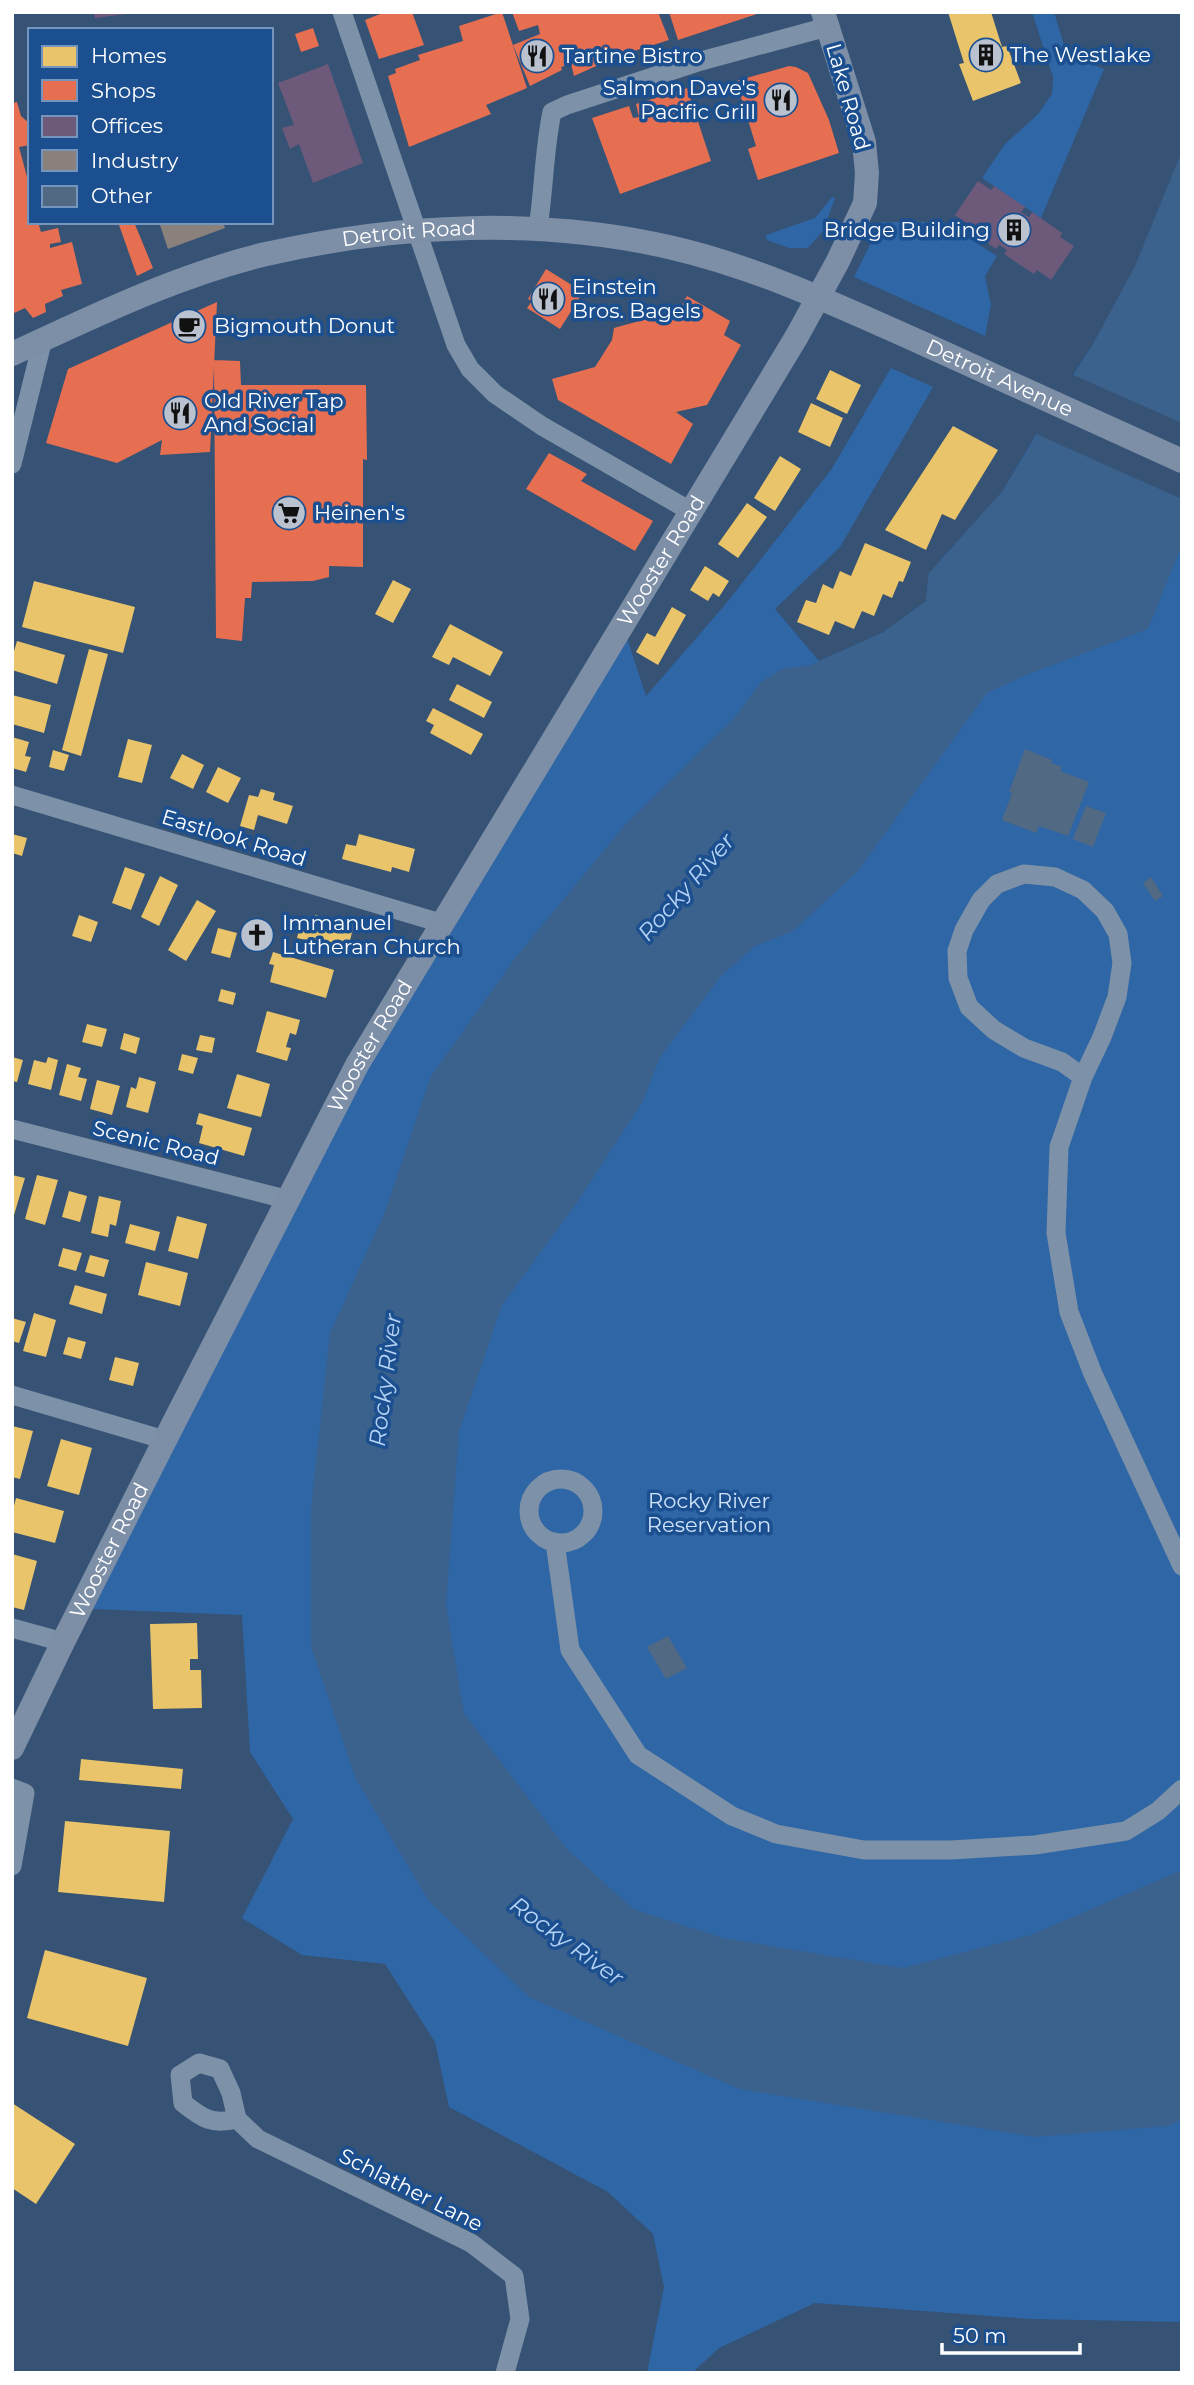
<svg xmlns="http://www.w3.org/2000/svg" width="1194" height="2385" font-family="Montserrat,sans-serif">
<rect width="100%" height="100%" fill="#365274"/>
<path fill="#2f66a5" d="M1032 12H1054L1067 55 1104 69 1041 218 982 178 1005 144 1038 114 1052 94 1053 77Z
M832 197 835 198 823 231 808 248H789L767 240 766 235 815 218Z
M881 222H943L997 256 985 276 991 305 985 336 854 277Z
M1093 344 1182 405V2322L1030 2319 815 2303 719 2348 692 2373H647L664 2287 653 2234 608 2192 449 2107 435 2042 385 1964 302 1955 242 1918 293 1819 250 1752 242 1615 91 1609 344 1083 624 629 646 696 724 606 831 470 891 368 933 387 840 547 775 609 819 661 884 632 926 601 929 573 1002 492 1052 408Z"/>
<path fill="#3b618d" d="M1182 151V545L1148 629 1026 675 987 693 857 872 793 931 755 946 721 976 660 1057 643 1101 576 1204 502 1305 459 1432 446 1605 464 1713 566 1848 633 1909 723 1938 903 1968 1031 1935 1182 1870V2119L1168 2126 1035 2137 739 2089 529 1997 429 1901 356 1779 311 1647V1509L330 1333 384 1214 431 1076 516 957 624 826 734 718 761 682 782 669 811 665 884 632 926 601 929 573 1002 492 1093 344 1135 266Z"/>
<path fill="#365274" d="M1071 374 1182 423V499L1034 433Z"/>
<path fill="#e9c46a" d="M948 12H991L1002 47 1007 46 1021 83 973 101 959 64 964 63Z
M830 370 861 385 847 414 816 399Z
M811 403 843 418 830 447 798 432Z
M953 426 998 450 955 520 942 514 926 550 885 530Z
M780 456 801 469 775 511 754 498Z
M747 503 767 517 738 558 718 544Z
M865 543 911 562 903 582 899 581 892 598 883 594 874 616 862 611 854 629 835 621 829 635 797 622 806 600 816 603 823 584 833 589 840 571 851 576Z
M705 566 729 581 719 597 713 593 708 601 690 590Z
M393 580 411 589 393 623 375 614Z
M34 581 135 607 123 653 22 627Z
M672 607 686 615 658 665 636 652 647 633 655 637Z
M450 624 503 652 490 676 453 657 449 665 432 657Z
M17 641 65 655 57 684 12 670V658Z
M89 649 108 654 81 756 62 750Z
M457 684 492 702 484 718 449 700Z
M12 695 51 705 44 733 12 724Z
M433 708 483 734 471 755 430 733 434 725 426 721Z
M12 737 29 742 25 756 31 757 26 772 12 768Z
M128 739 152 745 142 783 118 777Z
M53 750 69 755 64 771 49 767Z
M182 754 204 765 193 789 170 778Z
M218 767 241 778 228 803 206 792Z
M261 789 275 793 273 800 293 806 287 824 258 815 254 830 240 826 249 795 258 797Z
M12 834 27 838 22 856 12 853Z
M359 834 415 849 409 872 392 867 391 872 342 859 346 844 356 846Z
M125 867 145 874 131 910 112 903Z
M160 876 178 885 159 926 141 917Z
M197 900 216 911 186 961 168 950Z
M79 915 98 922 91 942 72 936Z
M315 915 354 924 348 949 297 938 301 921 313 924Z
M218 928 237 933 230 958 211 953Z
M273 952 334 970 326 998 270 982 274 965 269 964Z
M221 989 236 993 233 1005 218 1001Z
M267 1011 300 1020 296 1035 290 1033 286 1047 291 1048 287 1061 256 1052Z
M87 1024 107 1029 102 1047 82 1042Z
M124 1033 140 1038 136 1054 120 1049Z
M200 1035 215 1038 212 1053 196 1050Z
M182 1054 198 1058 193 1074 178 1070Z
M12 1057 23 1060 17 1082 12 1081Z
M48 1057 58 1060 51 1090 28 1084 34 1060 46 1063Z
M67 1064 81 1068 78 1077 87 1079 81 1101 59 1095Z
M237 1074 270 1084 261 1117 227 1108Z
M139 1077 156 1082 148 1113 126 1107 131 1087 136 1089Z
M97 1080 120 1086 112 1115 90 1109Z
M199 1113 252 1128 244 1156 199 1143 203 1126 196 1124Z
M12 1175 25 1178 14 1215H12Z
M37 1175 58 1180 45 1225 25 1219Z
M69 1191 87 1196 80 1222 62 1217Z
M99 1196 121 1201 116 1226 110 1224 108 1237 91 1233Z
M177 1216 207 1224 198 1259 168 1251Z
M130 1224 160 1232 155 1251 125 1243Z
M63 1248 82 1253 76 1271 58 1266Z
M90 1255 109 1260 104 1277 85 1272Z
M146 1262 188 1273 180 1306 138 1295Z
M75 1285 107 1294 102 1314 69 1304Z
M34 1313 56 1320 46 1357 23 1351Z
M12 1318 26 1322 19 1343 12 1341Z
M68 1337 86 1342 81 1359 63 1354Z
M115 1357 139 1363 133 1386 109 1380Z
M12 1426 33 1431 20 1479 12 1477Z
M61 1439 92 1448 79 1495 47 1486Z
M16 1498 64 1511 55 1543 12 1532V1513Z
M12 1554 37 1561 24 1610 12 1607Z
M197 1623 198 1659H190V1670H201L202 1708 153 1709 150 1624Z
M81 1759 183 1769 181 1789 79 1780Z
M65 1821 170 1831 164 1902 58 1892Z
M45 1950 147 1978 128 2046 27 2018Z
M12 2103 75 2144 36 2204 12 2188Z"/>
<path fill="#e76f51" d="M385 12H412L424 45 379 59 365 20Z
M502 12 527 88 486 105 491 114 409 147 388 76 396 73 395 69 420 60 418 55 463 41 459 26Z
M512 12H658L669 40 621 55 574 76 571 64 561 67 562 70 530 86 513 45 540 34 538 25 519 31Z
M669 12H760V13L678 40Z
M313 28 319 46 301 52 295 34Z
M789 66 796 67 808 73 829 120 839 153 758 180 748 149 756 146 736 81Z
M687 88 711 161 620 194 592 118 629 106 633 118 639 117 636 104Z
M17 102 21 116 30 124V145L19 147 30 188V222H38L41 232 58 228 61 242 50 244V248L72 242 82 284 61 290 63 296 45 304 46 312 33 318 25 308 12 314V103Z
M118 222H134L153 268 137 276Z
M546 269 583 292 560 329 527 308 532 301 528 299Z
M687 296 730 321 724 335 741 345 707 405 676 412 693 424 671 464 558 400 552 379 595 367 612 340 614 328 679 310Z
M217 302 210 452 160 455 162 440 117 463 46 443 68 369Z
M214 360 240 361 241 385H366L367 460 363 459V567L329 566V577L313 581 252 582 251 598H245L242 641 216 638Z
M549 453 587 474 581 481 653 521 635 551 526 489Z"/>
<path fill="#6d597a" d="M94 12H125L126 14 95 18Z
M328 64 363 163 313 183 299 144 290 149 282 128 294 125 278 83Z
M978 181 991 190 994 186 1025 207 1021 212 1029 217 1032 212 1062 233 1060 237 1074 246 1051 280 1037 270 1034 274 1023 267 1004 254 1007 250 999 245 996 249 966 228 968 224 955 215Z"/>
<path fill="#8a817c" d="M159 222H223L225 228 168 249Z"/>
<path fill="#526984" d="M1025 749 1052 760 1051 763 1062 767 1060 771 1089 782 1068 836 1039 826 1036 833 1002 820 1012 793 1009 792Z
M1086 806 1106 813 1093 847 1073 839Z
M1151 877 1163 896 1155 901 1143 883Z
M668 1636 687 1668 666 1679 647 1647Z"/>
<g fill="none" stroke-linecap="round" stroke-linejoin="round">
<path stroke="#7d92a8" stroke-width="19" d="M342 12 456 345 470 369 495 394 542 426 692 512
M538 228C544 189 544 150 552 112L567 105 701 61 827 27
M12 464 43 339
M12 795 444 924
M1083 1077 1062 1062 1024 1048 994 1030 969 1007 958 978 957 951 964 930 981 900 997 884 1024 874 1055 877 1083 890 1105 911 1118 934 1122 963 1117 997 1102 1037 1083 1077 1059 1147 1056 1233 1069 1312 1093 1374 1182 1566
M12 1129 289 1200
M12 1395 165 1440
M529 1511a32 32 0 1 1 64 0a32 32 0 1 1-64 0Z
M555 1542 570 1650 638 1755 732 1816 776 1834 864 1850H951L1035 1845 1126 1831 1158 1811 1182 1789
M12 1628 63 1642
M12 1788 25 1793 12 1866
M237 2119C212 2125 203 2119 183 2103L180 2075 199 2063 220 2069 231 2093 237 2119 258 2139 471 2243 514 2276 520 2319 505 2373"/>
<g stroke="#7d8ea7" stroke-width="24">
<path id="s1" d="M12 354C94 316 178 275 266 254 399 224 540 217 673 248 759 268 841 307 922 343 1008 382 1095 421 1182 461"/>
<path id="s2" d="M12 1748 63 1642 165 1440 357 1065 797 336 838 261 865 203 867 173 864 142 823 12"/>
</g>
</g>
<defs>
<g id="building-disc" transform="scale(1.75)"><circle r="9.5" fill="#b9c2ce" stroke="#1b4f8f"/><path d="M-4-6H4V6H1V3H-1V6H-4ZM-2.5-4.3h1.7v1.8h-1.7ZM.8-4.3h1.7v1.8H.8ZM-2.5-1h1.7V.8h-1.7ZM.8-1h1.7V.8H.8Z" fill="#111"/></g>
<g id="restaurant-disc" transform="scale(1.75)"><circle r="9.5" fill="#b9c2ce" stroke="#1b4f8f"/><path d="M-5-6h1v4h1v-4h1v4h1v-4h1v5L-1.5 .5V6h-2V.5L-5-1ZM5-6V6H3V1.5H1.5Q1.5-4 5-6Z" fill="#111"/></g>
<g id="cafe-disc" transform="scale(1.75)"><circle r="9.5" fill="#b9c2ce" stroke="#1b4f8f"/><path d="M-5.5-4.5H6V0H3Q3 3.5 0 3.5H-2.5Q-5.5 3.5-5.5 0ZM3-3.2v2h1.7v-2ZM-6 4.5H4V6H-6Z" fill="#111"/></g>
<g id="supermarket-disc" transform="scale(1.75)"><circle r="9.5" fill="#b9c2ce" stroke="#1b4f8f"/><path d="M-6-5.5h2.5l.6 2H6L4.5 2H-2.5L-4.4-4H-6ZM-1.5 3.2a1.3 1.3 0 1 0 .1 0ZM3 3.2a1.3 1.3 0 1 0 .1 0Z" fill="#111"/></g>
<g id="church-disc" transform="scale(1.75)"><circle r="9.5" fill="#b9c2ce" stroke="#1b4f8f"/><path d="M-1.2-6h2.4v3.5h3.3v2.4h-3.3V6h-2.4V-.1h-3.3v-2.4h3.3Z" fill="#111"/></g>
</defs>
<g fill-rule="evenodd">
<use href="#building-disc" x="986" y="55"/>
<use href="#restaurant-disc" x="537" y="56"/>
<use href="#restaurant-disc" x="781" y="100"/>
<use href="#building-disc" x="1014" y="230"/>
<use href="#restaurant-disc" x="548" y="299"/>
<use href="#cafe-disc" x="189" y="326"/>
<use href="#restaurant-disc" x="180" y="413"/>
<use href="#supermarket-disc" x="289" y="513"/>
<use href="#church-disc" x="257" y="935"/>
</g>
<g text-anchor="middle" stroke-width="7" stroke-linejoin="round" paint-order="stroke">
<g font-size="21" fill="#fff" stroke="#1b4f8f" text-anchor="start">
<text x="1010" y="62">The Westlake</text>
<text x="562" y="63">Tartine Bistro</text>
<text x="756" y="95" text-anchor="end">Salmon Dave's<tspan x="756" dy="24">Pacific Grill</tspan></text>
<text x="990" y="237" text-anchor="end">Bridge Building</text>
<text x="572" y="294">Einstein<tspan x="572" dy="24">Bros. Bagels</tspan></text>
<text x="214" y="333">Bigmouth Donut</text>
<text x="204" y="408">Old River Tap<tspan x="204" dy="24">And Social</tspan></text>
<text x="314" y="520">Heinen's</text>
<text x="282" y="930">Immanuel<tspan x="282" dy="24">Lutheran Church</tspan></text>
</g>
<g font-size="21" fill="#fff" stroke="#1b4f8f">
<text transform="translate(848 97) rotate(74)" y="7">Lake Road</text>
<text dy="7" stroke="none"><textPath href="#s1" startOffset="418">Detroit Road</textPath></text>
<text dy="7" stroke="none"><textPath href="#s1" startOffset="1036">Detroit Avenue</textPath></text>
<text dy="7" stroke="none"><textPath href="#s2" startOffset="1354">Wooster Road</textPath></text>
<text transform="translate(234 838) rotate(17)" y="7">Eastlook Road</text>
<text dy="7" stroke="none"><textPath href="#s2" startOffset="788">Wooster Road</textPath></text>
<text transform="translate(156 1143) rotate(14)" y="7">Scenic Road</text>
<text dy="7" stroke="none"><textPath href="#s2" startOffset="220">Wooster Road</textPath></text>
<text transform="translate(411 2190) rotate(27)" y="7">Schlather Lane</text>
</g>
<g font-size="21" fill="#cfe3fa" stroke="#1b4f8f">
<text x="709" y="1508">Rocky River<tspan x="709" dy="24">Reservation</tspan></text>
</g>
<g font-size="23" font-style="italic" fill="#b5d3f5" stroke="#1b4f8f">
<text transform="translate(686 887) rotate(-49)" y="8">Rocky River</text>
<text transform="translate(385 1380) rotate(-83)" y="8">Rocky River</text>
<text transform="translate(567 1941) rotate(36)" y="8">Rocky River</text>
</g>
</g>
<rect width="1194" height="2385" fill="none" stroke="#ffffff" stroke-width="28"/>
<rect x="28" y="28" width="245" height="196" fill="#1b4f8f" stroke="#7695bc" stroke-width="2"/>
<rect x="42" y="46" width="35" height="21" fill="#e9c46a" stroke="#7695bc" stroke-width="2"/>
<text x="91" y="63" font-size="21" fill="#ffffff">Homes</text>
<rect x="42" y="80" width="35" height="21" fill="#e76f51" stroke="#7695bc" stroke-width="2"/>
<text x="91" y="98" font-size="21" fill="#ffffff">Shops</text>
<rect x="42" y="116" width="35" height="21" fill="#6d597a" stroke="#7695bc" stroke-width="2"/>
<text x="91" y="133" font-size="21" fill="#ffffff">Offices</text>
<rect x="42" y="150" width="35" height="21" fill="#8a817c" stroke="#7695bc" stroke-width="2"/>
<text x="91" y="168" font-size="21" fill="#ffffff">Industry</text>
<rect x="42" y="186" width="35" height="21" fill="#526984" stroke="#7695bc" stroke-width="2"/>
<text x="91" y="203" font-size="21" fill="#ffffff">Other</text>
<path d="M942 2343v10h138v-10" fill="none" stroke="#ffffff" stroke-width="3.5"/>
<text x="953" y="2343" font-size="21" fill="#ffffff" stroke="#1b4f8f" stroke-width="5" paint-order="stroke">50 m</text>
</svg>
